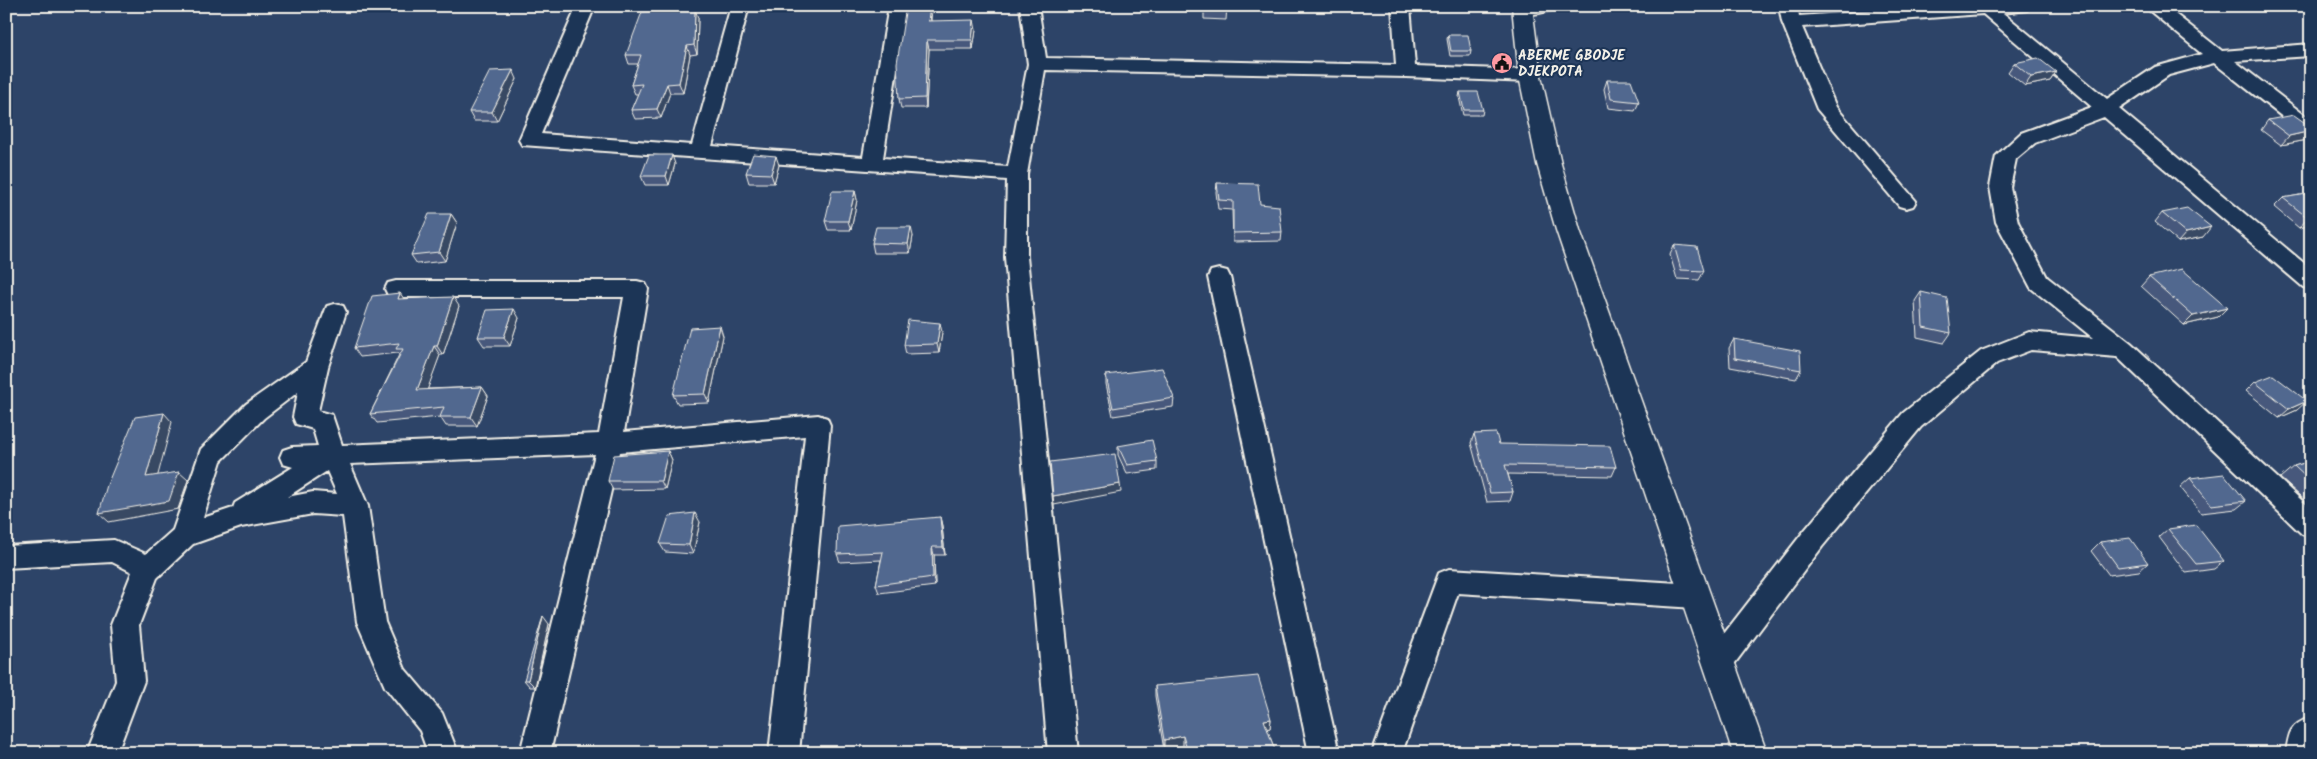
<svg xmlns="http://www.w3.org/2000/svg" width="2317" height="759" font-family="Kalam,sans-serif">
<rect width="100%" height="100%" fill="#2d4468"/>
<filter id="ink" filterUnits="userSpaceOnUse"><feTurbulence type="fractalNoise" baseFrequency=".02" numOctaves="2"/><feDisplacementMap in="SourceGraphic" scale="10" xChannelSelector="R" yChannelSelector="G"/><feConvolveMatrix kernelMatrix="1 2 1 2 8 2 1 2 1" color-interpolation-filters="sRGB"/></filter>
<g filter="url(#ink)">
<g fill="none" stroke-linecap="round" stroke-linejoin="round">
<g stroke="#f4f1e8" stroke-width="4">
<path id="street" d="M577 6H595L541 134 692 145 731 6H749L712 146 863 157 889 6H907L883 158 1008 167 1028 64 1020 6H1038L1046 58 1396 65 1392 6H1410L1415 66 1530 70 1537 72 1539 76 1537 80 1530 82 1406 77 1045 70 1027 174V257L1078 753H1048L1005 257 1007 180 522 145 519 140Z
M1515 6H1555L1552 10C1541 13 1527 16 1516 13L1513 9Z
M1779 6H1797L1799 16 1940 6H2030L2027 10 2003 13 2107 99 2155 67 2202 54 2144 6H2165L2222 51 2311 44V56L2235 61 2311 120V136L2304 134 2214 63 2169 75 2119 109 2311 269V289L2303 287 2104 117 2035 143 2016 159 2010 187 2018 222 2047 277 2131 343 2311 509V537L2302 534 2117 357 2031 350 1997 363 1921 427 1822 547 1729 671 1719 675 1709 671 1705 662 1709 653 1804 531 1903 413 1981 351 2029 332 2093 338 2031 288 1996 222 1990 187 1996 156 2021 133 2092 107 1983 14 1802 27 1836 107 1916 201 1913 206 1906 208 1899 206 1817 109 1782 22Z
M1219 269 1227 271 1230 277 1339 753H1309L1208 277 1211 271Z
M396 281H637L645 283 648 289 624 432 818 415 827 418 830 425 799 753H769L805 436 620 452 550 753H520L595 454 350 464 368 506 385 622 405 669 442 713 458 753H428L420 731 385 687 357 622 343 516 313 514 241 527 193 544 157 578 139 625 144 681 117 753H87L116 681 111 625 132 572 112 562 6 568V546L114 540 146 554 173 530 201 449 246 404 306 362 327 306 335 304 343 306 346 312 328 367 318 411 332 415 342 445 599 434 624 297H396L388 295 385 289 388 283ZM298 392 293 417 296 424 313 429 318 446 292 447 283 450 280 457 283 464 293 467 235 503 233 508 203 518 221 461 264 418ZM327 471 337 494 313 492 287 497Z
M1449 569 1695 584 1705 588 1709 596 1705 604 1695 608 1458 593 1402 753H1372L1436 581 1439 573Z
M2311 717V753H2286C2289 732 2290 725 2311 717Z"/>
</g>
<g stroke="#f4f1e8" stroke-width="3">
<path id="secondary" d="M1512 6H1532L1541 76 1561 164 1580 230 1767 753H1733L1556 230 1537 164 1519 76Z"/>
</g>
<use href="#street" fill="#1d3557" fill-rule="evenodd"/>
<use href="#secondary" fill="#1d3557" fill-rule="evenodd"/>
</g>
<path fill="#46597b" stroke="#f4f1e8" d="M906 6H932L931 21 976 30 973 49H929L926 108H901L899 99Z
M1204 6H1227L1226 20 1204 19Z
M698 18 697 54 690 55 683 93H670L661 118 635 119 631 110 638 94H635L631 85 638 64H629L626 55Z
M1448 35 1471 51 1470 56H1450L1447 39Z
M2014 63 2056 72 2050 81 2025 86 2008 72Z
M517 79 497 121H474L469 112Z
M1607 80 1639 102 1635 111 1608 108 1604 89Z
M1460 92 1483 110 1482 115H1463L1459 97Z
M2268 120 2307 140 2281 145 2261 130Z
M675 164 669 185H645L641 176Z
M779 165 774 183H749L746 173Z
M1217 183 1260 204 1282 232 1281 241 1233 242 1232 210 1218 209 1216 192Z
M855 191 857 200 851 230H828L825 221Z
M2311 193V225L2299 228 2274 207 2283 198Z
M2162 213 2203 237 2178 242 2155 222Z
M451 214 457 223 445 261 417 264 411 255Z
M913 236 910 253H874L872 243Z
M1674 245 1704 271 1699 280 1677 279 1670 255Z
M2149 277 2227 308 2218 317 2184 325 2141 286Z
M1921 292 1951 333 1944 343 1917 337 1915 301Z
M400 293 403 299 459 306 443 355H440L427 389 482 387 488 396 477 426H446L440 417 377 423 370 414 399 355 398 353 360 357 354 348Z
M519 318 510 346H484L478 337Z
M942 332 939 353 906 354 904 345Z
M723 336 709 403 678 404 673 395Z
M1734 339 1801 370 1796 379 1730 367 1729 348Z
M1106 375 1174 398 1173 407 1113 416 1106 384Z
M2255 382 2297 410 2279 418 2246 391Z
M1474 434 1499 444 1616 467 1612 476 1508 474 1513 492 1510 501 1487 502 1471 443Z
M1118 446 1157 461V470L1127 474 1118 455Z
M2311 448V455L2307 451Z
M668 451 672 460 665 489 613 490 608 481Z
M2311 461V504H2309L2280 478 2294 466Z
M2190 478 2246 501 2236 509 2201 513 2180 487Z
M940 517 942 526 945 555H934L935 586 879 593 876 585 881 560 840 562 837 554Z
M700 522 693 554 665 552 660 544Z
M2168 529 2224 561 2214 569 2186 573 2159 537Z
M2100 542 2148 563 2139 571 2109 575 2091 551Z
M549 624 535 687H530L524 680Z
M1155 686 1271 719 1270 728 1267 729 1276 753H1185L1183 746 1164 750 1155 696Z"/>
<path fill="#394964" stroke="#f4f1e8" d="M930 6H932L929 30 928 21Z
M695 9 698 18 697 54 694 45Z
M974 20 976 30 973 49 972 40Z
M927 40 929 49 926 108 925 98Z
M687 46 690 55 683 93 679 83Z
M513 70 517 79 497 121 492 112Z
M2056 72 2050 81 2025 86 2031 77Z
M667 84 670 93 661 118 657 109Z
M2311 131V135L2307 140 2281 145 2289 136Z
M672 155 675 164 669 185 666 176Z
M776 156 779 165 774 183 771 174Z
M855 191 857 200 851 230 848 221Z
M451 214 457 223 445 261 439 252Z
M2308 218H2311V225L2299 228Z
M911 227 913 236 910 253 908 244Z
M2211 227 2203 237 2178 242 2186 233Z
M400 293 406 302 398 299Z
M453 297 459 306 443 355 437 346Z
M2227 308 2218 317 2184 325 2193 316Z
M514 309 519 318 510 346 504 337Z
M940 323 942 332 939 353 937 344Z
M720 326 723 336 709 403 705 394Z
M434 346 440 355 424 399 417 390Z
M482 387 488 396 477 426 471 417Z
M2307 401 2297 410 2279 418 2289 409Z
M164 413 172 422 155 486 146 477Z
M668 451 672 460 665 489 661 481Z
M179 472 188 480 178 509 109 522 99 513Z
M1120 484 1121 492 1054 505 1053 496Z
M695 513 700 522 693 554 689 545Z
M940 517 942 526 945 555 943 547Z
M932 547 934 555 935 586 933 577Z
M543 616 549 624 535 687 528 680Z
M1271 719 1270 728 1263 730 1264 720Z
M1183 736V746L1164 750V740Z"/>
<path fill="#51688f" stroke="#f4f1e8" d="M906 6H930L928 21 974 20 972 40H927L925 98 899 99 897 63Z
M1204 6H1227V11L1204 10Z
M695 9 694 45 687 46 679 83 667 84 657 109 631 110 642 84 631 85 641 55H626L642 12Z
M1448 35H1468L1471 51H1451Z
M2038 58 2056 72 2031 77 2014 63Z
M513 70 492 112H469L490 71Z
M1607 80H1631L1639 102 1611 99Z
M1460 92H1478L1483 110H1464Z
M2294 115 2311 127V131L2289 136 2268 120Z
M753 154 776 156 771 174 746 173Z
M649 155H672L666 176H641Z
M1217 183 1258 184 1260 204 1279 206 1282 232 1233 233V201L1219 200Z
M832 191H855L848 221H825Z
M2311 193V218H2308L2283 198Z
M2187 208 2211 227 2186 233 2162 213Z
M429 214H451L439 252 411 255Z
M876 227H911L908 244 872 243Z
M1674 245 1697 247 1704 271 1681 270Z
M2182 269 2227 308 2193 316 2149 277Z
M1921 292 1947 298 1951 333 1923 327Z
M400 293 398 299 453 297 437 346H434L417 390 482 387 471 417H440L444 407 370 414 403 349H396L399 343 354 348 372 296Z
M514 309 504 337H478L487 310Z
M908 320 940 323 937 344 904 345Z
M720 326 705 394 673 395 690 328Z
M1734 339 1800 351 1801 370 1735 358Z
M1162 368 1174 398 1113 408 1106 375Z
M2273 375 2307 401 2289 409 2255 382Z
M164 413 146 477 179 472 169 501 99 513 107 485 135 417Z
M1496 433 1499 444 1610 446 1616 467 1505 465 1513 492 1490 493 1474 434Z
M1152 440 1157 461 1127 465 1118 446Z
M668 451 661 481H608L614 455Z
M1115 454 1120 484 1053 496 1050 462Z
M2311 461V482L2294 466Z
M2224 474 2246 501 2211 505 2190 478Z
M695 513 689 545 660 544 669 516Z
M940 517 943 547H932L933 577 876 585 883 552 837 554 838 526Z
M2196 525 2224 561 2196 564 2168 529Z
M2130 538 2148 563 2118 567 2100 542Z
M543 616 528 680H524Z
M1258 676 1271 719 1264 720 1276 753H1188L1183 736 1164 740 1155 686Z"/>
</g>
<defs>
<g id="civic-disc" transform="scale(1.125)"><circle r="9.5" fill="#ff9aa2" stroke="#1d3557"/><path d="M-.6-6.5H3V-4.5H.6V-3L4-1V1h2V6H-6V1h2V-1L-.6-3ZM-1.2 2.5V6h2.4V2.5Z" fill="#111"/></g>
</defs>
<g fill-rule="evenodd">
<use href="#civic-disc" x="1502" y="63"/>
</g>
<g text-anchor="middle" stroke-width="4" stroke-linejoin="round" paint-order="stroke">
<g font-size="14" font-weight="bold" fill="#f4f1e8" stroke="#1d3557" text-anchor="start">
<text x="1518" y="60">ABERME GBODJE<tspan x="1518" dy="16">DJEKPOTA</tspan></text>
</g>
</g>
<rect width="2317" height="759" fill="none" stroke="#1d3557" stroke-width="25"/>
<rect x="12" y="12" width="2292" height="734" fill="none" stroke="#f4f1e8" stroke-width="2" filter="url(#ink)"/>
</svg>
